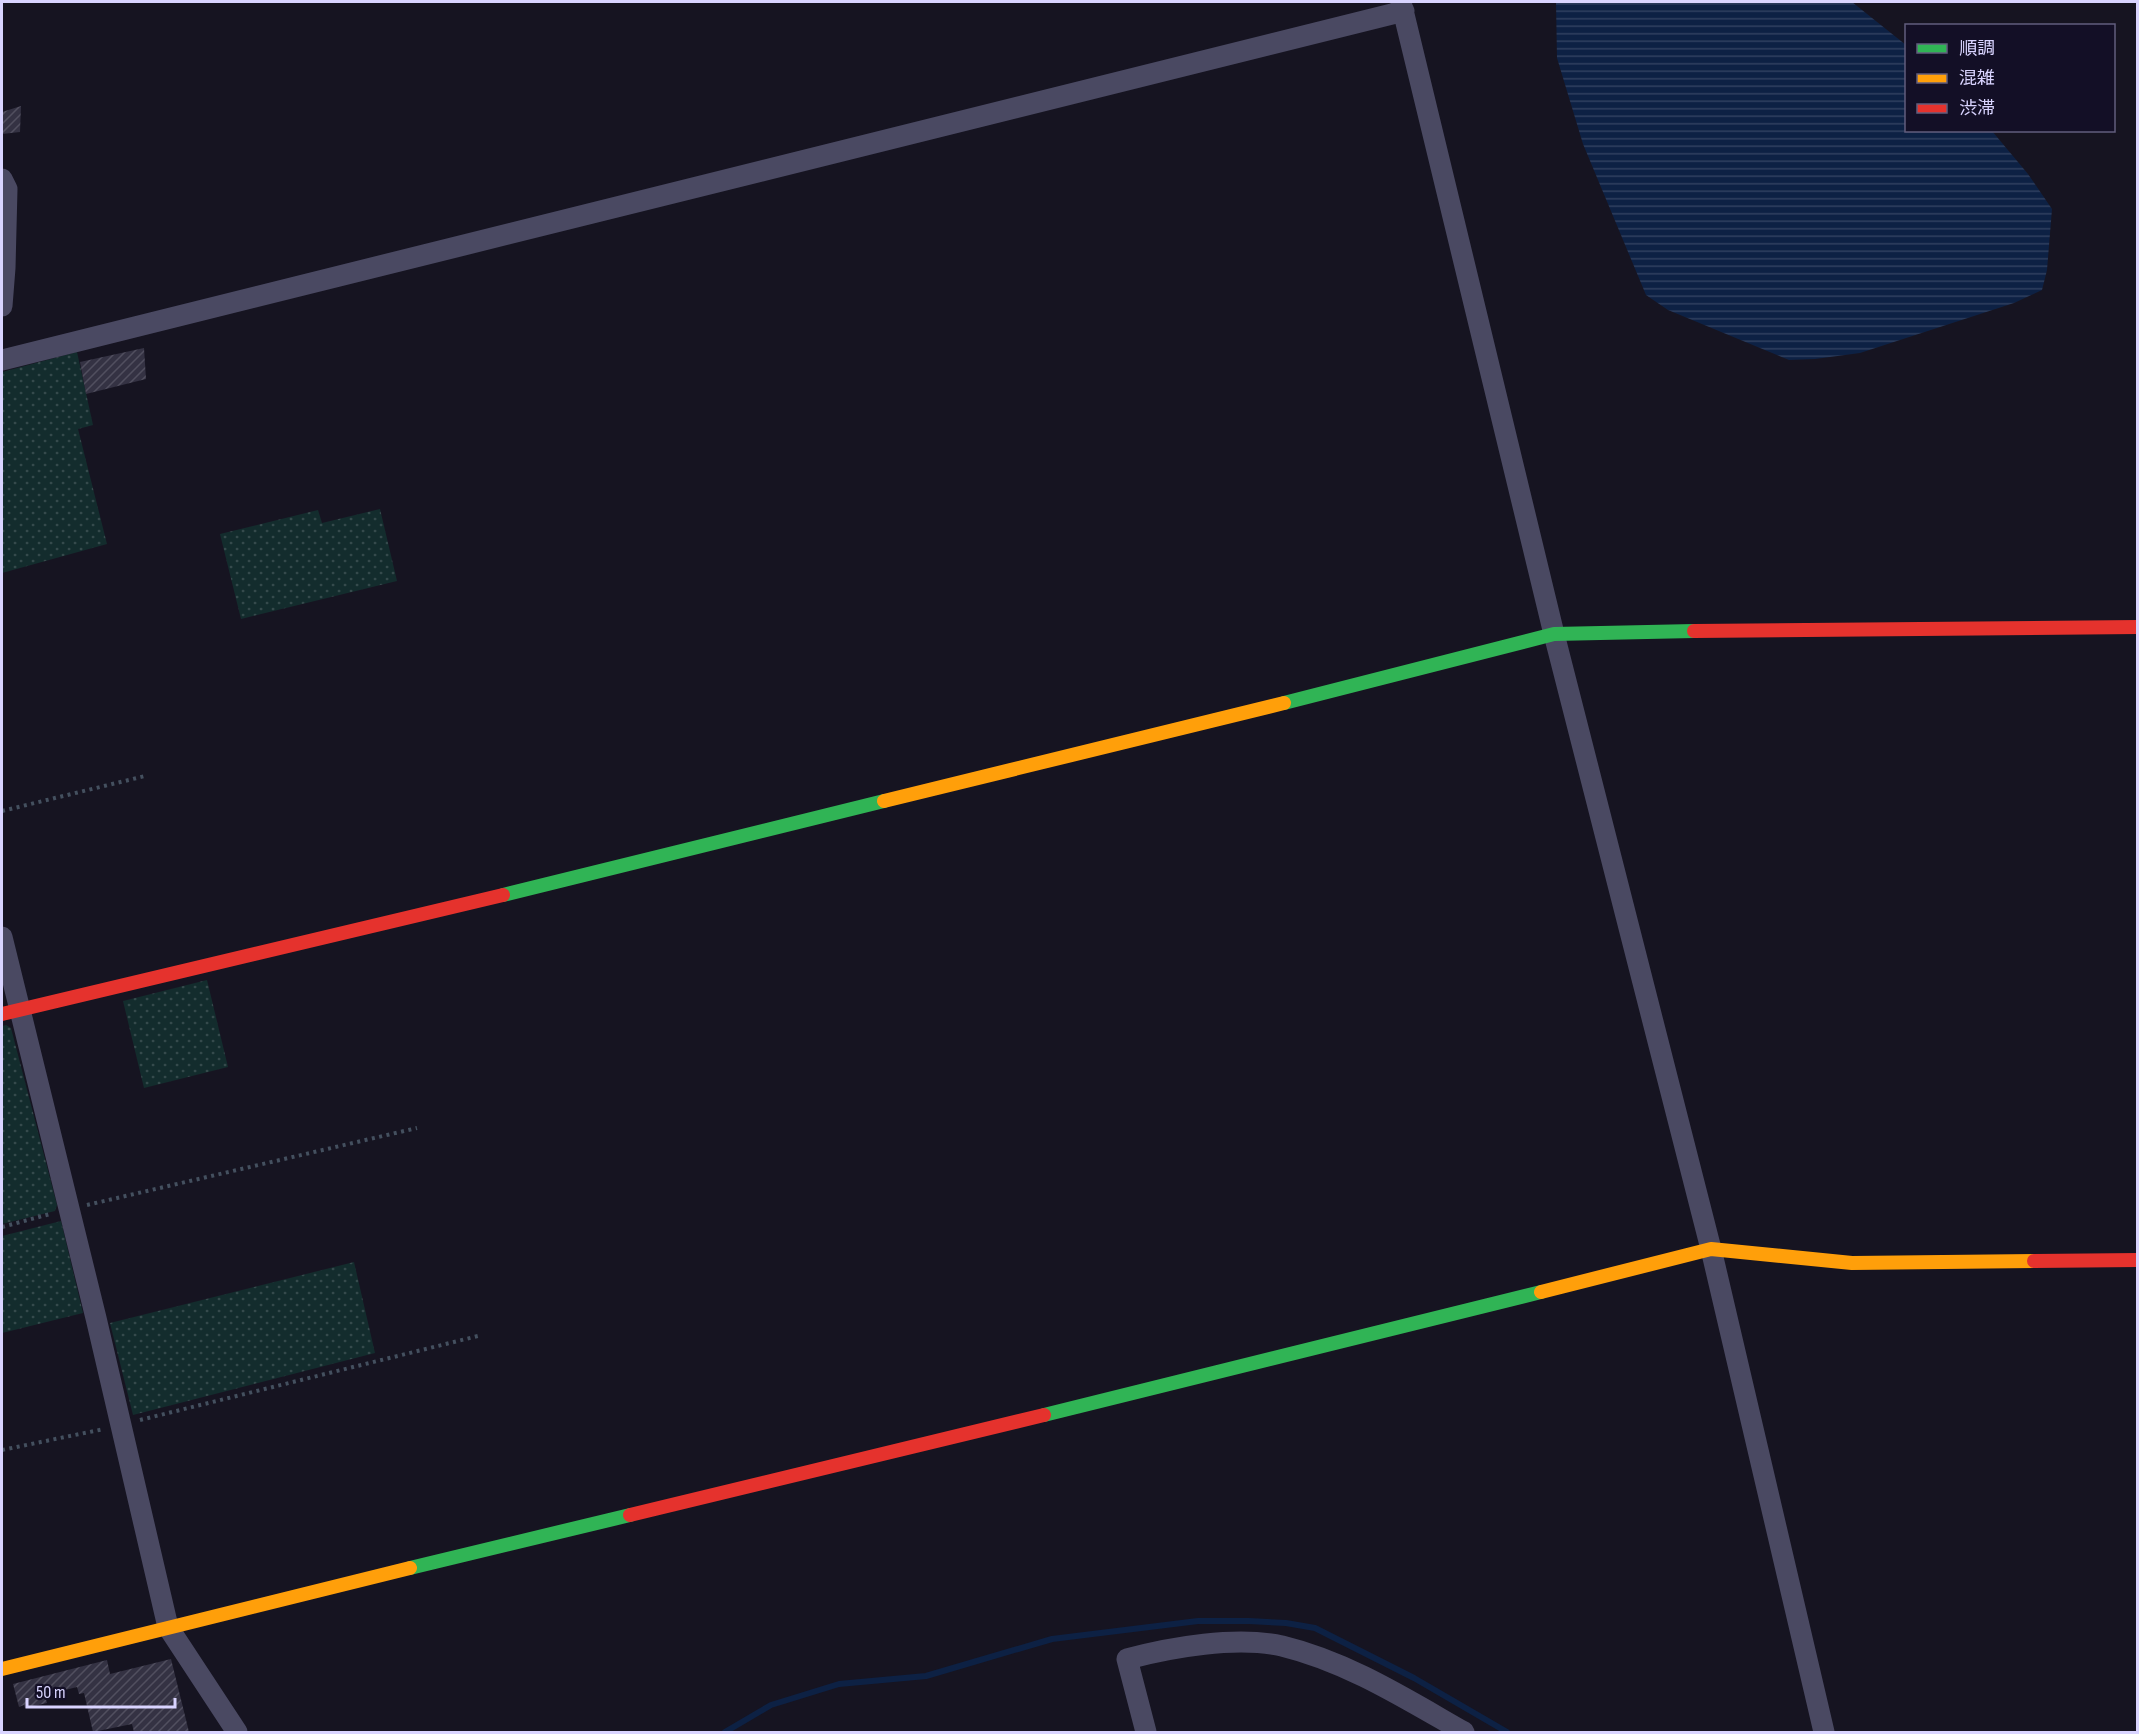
<svg xmlns="http://www.w3.org/2000/svg" width="2139" height="1734" font-family="'Sofia Sans Condensed','Noto Sans JP',sans-serif">
<defs>
<pattern id="grass-dots" width="8" height="8" patternUnits="userSpaceOnUse" patternTransform="scale(1.5)"><rect width="8" height="8" fill="#132c2d"/><path d="M2 2h.1M6 6h.1" fill="none" stroke="#354a4c" stroke-width="1.8" stroke-linecap="round"/></pattern>
<pattern id="water-rules" width="6" height="5" patternUnits="userSpaceOnUse" patternTransform="scale(1.5)"><rect width="6" height="5" fill="#0d2144"/><path d="M0 2.5h6" fill="none" stroke="#304060"/></pattern>
<pattern id="building-hatch" width="6" height="6" patternUnits="userSpaceOnUse" patternTransform="scale(1.5)"><rect width="6" height="6" fill="#343243"/><path d="M-1 1l2-2M0 6l6-6M5 7l2-2" fill="none" stroke="#514f5f"/></pattern>
</defs>
<rect width="100%" height="100%" fill="#161421"/>
<path fill="url(#grass-dots)" d="M77 352 93 425 78 429 107 544 2 573V372Z
M380 509 397 581 241 619 220 534 318 510 322 523Z
M207 980 228 1067 144 1088 123 1001Z
M6 1025 11 1028 57 1205 55 1211 2 1224V1026Z
M61 1221 83 1313 2 1333V1236Z
M354 1262 375 1353 133 1415 110 1323Z"/>
<path fill="url(#water-rules)" d="M1556 2H1852L1906 45V130L1992 131 2028 174 2052 209 2047 270 2042 290 2014 303 1860 353 1815 359 1789 360 1668 310 1646 295 1583 144 1557 58Z"/>
<g fill="none" stroke-linecap="round" stroke-linejoin="round">
<path stroke="#0d2144" stroke-width="6" d="M725 1732 771 1705 839 1684 926 1676 1052 1639 1198 1621H1249L1286 1623 1315 1628 1414 1678 1507 1732"/>
</g>
<path fill="url(#building-hatch)" d="M21 106 20 132 2 134V112Z
M144 348 146 379 86 394 80 362Z
M171 1659 189 1732H134L132 1724 93 1732 84 1693 79 1694 77 1687 45 1695 47 1703 25 1708 24 1705 19 1707 13 1684 107 1660 110 1674Z"/>
<g fill="none" stroke-linecap="round" stroke-linejoin="round">
<path stroke="#44505f" stroke-width="4" stroke-dasharray="3 4.5" stroke-linecap="butt" d="M2 811 145 776
M87 1205 417 1128
M2 1227 50 1214
M140 1420 482 1335
M2 1450 104 1429"/>
<path stroke="#4a4962" stroke-width="21" d="M1401 2 1554 634 1711 1249 1824 1732
M2 179 7 189 5 268 2 306
M2 360 1404 11
M2 937 96 1318 168 1627 237 1732
M1146 1732 1127 1659C1172 1647 1236 1636 1282 1646 1348 1662 1406 1699 1464 1732"/>
<path stroke="#30b455" stroke-width="14" d="M1284 703 1554 634 1694 631
M503 895 884 801
M1044 1415 1541 1292
M410 1568 630 1515"/>
<path stroke="#ff9f0a" stroke-width="14" d="M884 801 1284 703
M1541 1292 1711 1249 1852 1263 2034 1261
M2 1669 410 1568"/>
<path stroke="#e5322d" stroke-width="14" d="M1694 631 2138 627
M2 1014 503 895
M2034 1261 2138 1260
M630 1515 1044 1415"/>
</g>
<rect width="2139" height="1734" fill="none" stroke="#d9d4ff" stroke-width="6"/>
<rect x="1905" y="24" width="210" height="108" fill="#130f26" stroke="#625e7d" stroke-width="1.5"/>
<rect x="1917" y="44" width="30" height="9" fill="#30b455" stroke="#625e7d" stroke-width="1.5"/>
<text x="1959" y="54" font-size="18" fill="#d9d4ff">順調</text>
<rect x="1917" y="74" width="30" height="9" fill="#ff9f0a" stroke="#625e7d" stroke-width="1.5"/>
<text x="1959" y="84" font-size="18" fill="#d9d4ff">混雑</text>
<rect x="1917" y="104" width="30" height="9" fill="#e5322d" stroke="#625e7d" stroke-width="1.5"/>
<text x="1959" y="114" font-size="18" fill="#d9d4ff">渋滞</text>
<path d="M27 1698v9h148v-9" fill="none" stroke="#d9d4ff" stroke-width="3"/>
<text x="36" y="1698" font-size="18" fill="#d9d4ff" stroke="#130f26" stroke-width="4.5" paint-order="stroke">50 m</text>
</svg>
